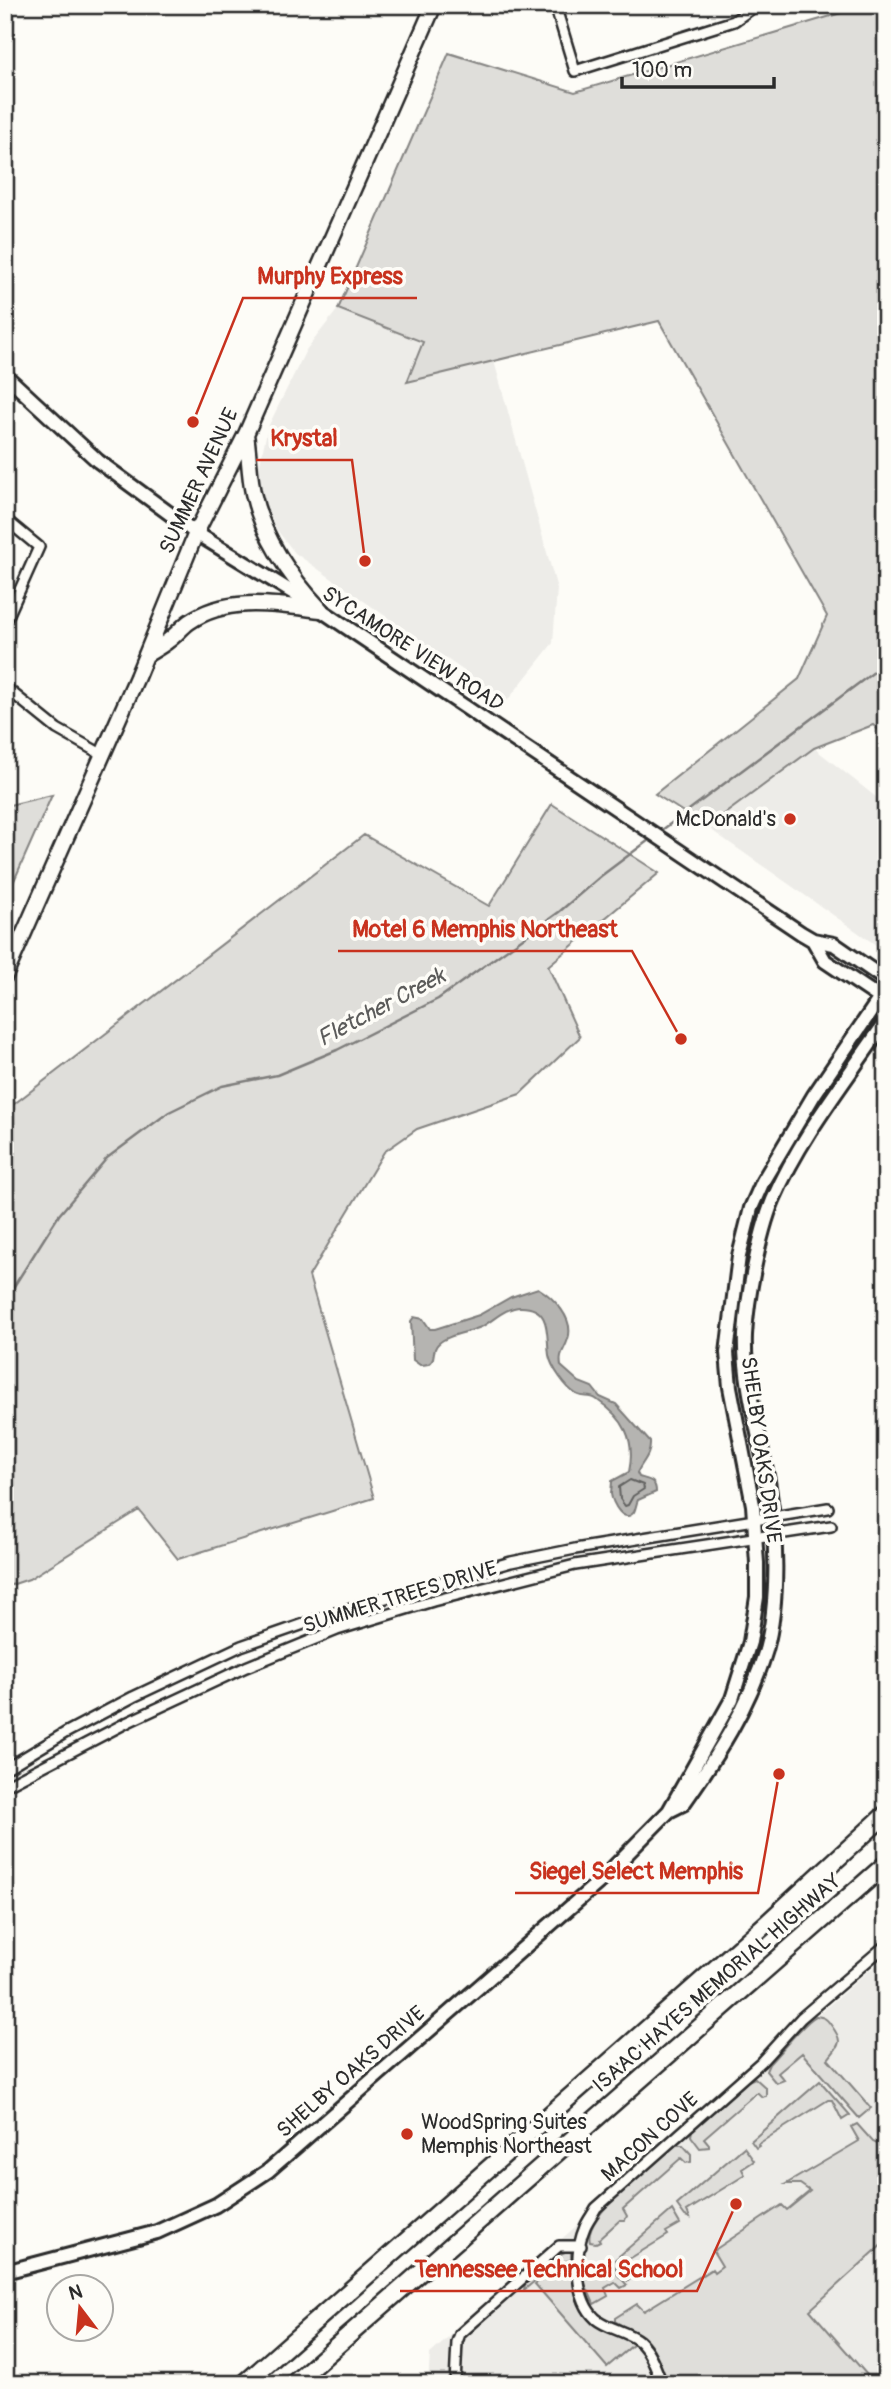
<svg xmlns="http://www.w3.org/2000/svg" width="891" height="2389" font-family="Pangolin,sans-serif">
	<rect width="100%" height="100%" fill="#fdfcf7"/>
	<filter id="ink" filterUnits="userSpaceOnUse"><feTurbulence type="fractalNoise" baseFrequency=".0143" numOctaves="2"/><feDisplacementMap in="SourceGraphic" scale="14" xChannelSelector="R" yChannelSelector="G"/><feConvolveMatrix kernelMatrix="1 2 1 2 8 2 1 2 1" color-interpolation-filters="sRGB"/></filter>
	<g filter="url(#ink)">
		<path fill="#edece8" d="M338 309 423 342 408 382 494 361 557 589 553 643 507 701 295 553 276 529 262 497 259 467 268 427 306 350Z
			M814 748 886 805V952L707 827Z
			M886 1959V2384H428L430 2354 867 1972Z"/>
		<path fill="#dfdeda" stroke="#858482" stroke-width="2" d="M868 5H886V736L873 725 814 748 707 827 655 794 799 679 827 616 659 321 407 382 423 342 338 309 449 53 575 92Z
			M52 795 5 901V806Z
			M552 804 659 873 548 966 580 1037 520 1094 417 1129 384 1152 309 1276 374 1498 178 1559 139 1510 29 1579 5 1587V1111L364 835 489 906Z
			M816 2016C824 2017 826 2018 831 2025 843 2041 841 2043 828 2059L871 2108 859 2118 802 2053 778 2073 784 2080 776 2083 766 2071 769 2064C779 2054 806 2020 816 2016Z
			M755 2078 766 2088V2096L762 2097 757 2092 704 2138 709 2144V2147L700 2148 691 2136 692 2130 748 2081Z
			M820 2081 850 2115 842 2120 832 2100H828L758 2144 759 2146 756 2148 751 2141Z
			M857 2124 873 2142 886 2148V2241L810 2310 875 2384H669C660 2368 657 2345 640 2334 632 2329 622 2327 615 2321V2318L637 2304 644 2311 712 2269 714 2272 722 2266 713 2251 782 2205 787 2210 810 2191 800 2184H786L859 2141 851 2127Z
			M676 2145H683L691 2154V2162L686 2163 681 2158 623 2209 627 2216 625 2220H620L599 2239 600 2241 596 2243 590 2242C582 2217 656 2160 676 2145Z
			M744 2147 754 2161 742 2169 745 2175 687 2211 690 2218 685 2216 677 2205Z
			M672 2210 680 2224 666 2232 668 2235 621 2264 630 2279 628 2281 611 2263Z
			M567 2251 571 2252V2260L555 2264 524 2290 525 2284 554 2257Z
			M571 2263C572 2286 577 2315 598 2327 610 2334 623 2337 634 2344L607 2367 535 2284 556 2266Z
			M584 2264H608L627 2285 621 2288 615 2282 605 2288 608 2296 594 2304 583 2279 582 2266Z"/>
		<path fill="#b5b4b1" stroke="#7e7d7b" stroke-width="2" d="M538 1288C553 1297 575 1319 568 1339 564 1352 559 1352 561 1366L579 1382 592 1387 600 1397 616 1404 650 1442C651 1455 642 1462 637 1473L639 1477C649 1480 656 1480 656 1492L638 1500C636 1504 636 1508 634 1512 624 1525 612 1503 611 1494 611 1493 612 1483 612 1481L629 1472C636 1439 624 1418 596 1399 591 1395 582 1398 576 1394 566 1388 551 1367 549 1355 546 1335 552 1307 521 1307 506 1307 495 1319 483 1326 470 1333 448 1334 438 1344 429 1353 440 1365 420 1365L413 1360 411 1321 414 1317 423 1319 430 1329H435L479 1315 511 1297Z"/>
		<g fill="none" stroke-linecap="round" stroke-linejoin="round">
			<path stroke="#626261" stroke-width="2" d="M630 1480 643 1485 644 1489 633 1496 628 1505 625 1506 620 1499 619 1487Z"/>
			<path stroke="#7e7d7b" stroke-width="2.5" d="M658 833 886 663
				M5 1295 11 1291 59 1215 107 1158 169 1112 222 1086 277 1075 337 1050 438 999 559 912 601 876 653 837"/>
			<defs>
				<path id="street" d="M555 5 575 71 734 21 751 9V5
					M5 519 39 547 5 623
					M5 687 57 729 103 755
					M5 1769 65 1733 133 1697 241 1646 341 1611 511 1562 575 1549 828 1508
					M5 1786 128 1722 246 1667 337 1630 433 1601 575 1565 831 1526
					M455 2384 457 2342 460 2334 559 2246H581
					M662 2384C656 2369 651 2352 639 2341 627 2331 608 2329 596 2319 574 2299 574 2252 585 2227 588 2220 593 2214 596 2208L761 2062 801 2018 886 1945"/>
				<path id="secondary" d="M5 375 98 461 196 533 321 610 801 933 813 940 834 944 886 980
					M813 940 825 961 886 1002
					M669 1811 683 1804C717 1756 749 1707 766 1650 779 1602 777 1536 769 1487 761 1439 743 1382 745 1335 747 1298 759 1234 773 1200 801 1135 847 1079 886 1021
					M5 2272 157 2232 216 2205 268 2171 599 1882 669 1811 732 1699 750 1642 757 1597V1563L753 1505 730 1387 727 1353 739 1256 751 1208 763 1181 814 1095 886 989"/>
				<path id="primary" d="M246 434C249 453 249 474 253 493 263 539 290 577 321 610
					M146 655C154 650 162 646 169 640 176 635 182 627 189 622 227 595 279 605 321 610
					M5 976 137 677 196 533 246 434 434 5"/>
				<path id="highway" d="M244 2384 766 1924 886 1814
					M293 2384 886 1864"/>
			</defs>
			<use href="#street" stroke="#2b2b2b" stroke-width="14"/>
			<use href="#secondary" stroke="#2b2b2b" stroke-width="18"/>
			<use href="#primary" stroke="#2b2b2b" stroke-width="19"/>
			<use href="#highway" stroke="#2b2b2b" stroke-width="21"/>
			<use href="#street" stroke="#fdfcf7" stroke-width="9"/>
			<use href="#secondary" stroke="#fdfcf7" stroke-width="12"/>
			<use href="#primary" stroke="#fdfcf7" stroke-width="14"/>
			<use href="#highway" stroke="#fdfcf7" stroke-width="16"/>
		</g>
	</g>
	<g fill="#c8321e" stroke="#fdfcf7" stroke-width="2.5">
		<circle cx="790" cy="819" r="7"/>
		<circle cx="407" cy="2134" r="7"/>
	</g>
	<g text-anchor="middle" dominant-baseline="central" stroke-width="7" stroke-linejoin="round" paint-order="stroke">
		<g font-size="21" fill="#2b2b2b" stroke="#fdfcf7">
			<text transform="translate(199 481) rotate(-65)">SUMMER AVENUE</text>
			<text transform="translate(413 649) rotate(33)">SYCAMORE VIEW ROAD</text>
			<text transform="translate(761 1450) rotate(82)">SHELBY OAKS DRIVE</text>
			<text transform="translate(400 1597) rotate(-17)">SUMMER TREES DRIVE</text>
			<text transform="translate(717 1983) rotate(-41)">ISAAC HAYES MEMORIAL HIGHWAY</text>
			<text transform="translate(351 2072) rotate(-41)">SHELBY OAKS DRIVE</text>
			<text transform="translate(650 2137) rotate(-42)">MACON COVE</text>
		</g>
		<g font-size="21" fill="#2b2b2b" stroke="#fdfcf7" text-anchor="end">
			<text x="776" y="819">McDonald's</text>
			<text x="421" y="2122" text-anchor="start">WoodSpring Suites<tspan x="421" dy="24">Memphis Northeast</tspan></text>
		</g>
		<g font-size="23" font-style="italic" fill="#5b5b5a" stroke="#fdfcf7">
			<text transform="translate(381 1007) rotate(-28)">Fletcher Creek</text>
		</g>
	</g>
	<path fill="none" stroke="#c8321e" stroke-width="2.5" d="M193 422L243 298H417M365 561L352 460H256M681 1039L632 951H338M779 1774L758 1893H515M736 2204L697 2291H400"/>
	<g fill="#c8321e" stroke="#fdfcf7" stroke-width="2.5">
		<circle cx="193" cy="422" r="7"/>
		<circle cx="365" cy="561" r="7"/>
		<circle cx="681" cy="1039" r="7"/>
		<circle cx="779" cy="1774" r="7"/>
		<circle cx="736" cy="2204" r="7"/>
	</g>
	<g font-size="23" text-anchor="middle" font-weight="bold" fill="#c8321e" stroke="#fdfcf7" stroke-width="7" stroke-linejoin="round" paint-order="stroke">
		<text x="330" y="284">Murphy Express</text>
		<text x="304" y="446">Krystal</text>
		<text x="485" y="937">Motel 6 Memphis Northeast</text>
		<text x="636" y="1879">Siegel Select Memphis</text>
		<text x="549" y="2277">Tennessee Technical School</text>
	</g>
	<rect width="891" height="2389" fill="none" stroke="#fdfcf7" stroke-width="28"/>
	<rect x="14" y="14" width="863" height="2361" fill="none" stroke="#2b2b2b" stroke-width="2.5" filter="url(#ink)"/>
	<g transform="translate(80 2308) rotate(344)"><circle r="33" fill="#fdfcf7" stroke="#a9a8a5" stroke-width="2"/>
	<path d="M0-5L12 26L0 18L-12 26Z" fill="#c8321e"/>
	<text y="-10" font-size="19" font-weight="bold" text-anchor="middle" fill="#2b2b2b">N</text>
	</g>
	<path d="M622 77v10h152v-10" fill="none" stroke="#2b2b2b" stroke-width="3.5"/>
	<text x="632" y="77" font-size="21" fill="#2b2b2b" stroke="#fdfcf7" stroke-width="5" paint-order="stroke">100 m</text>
</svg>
